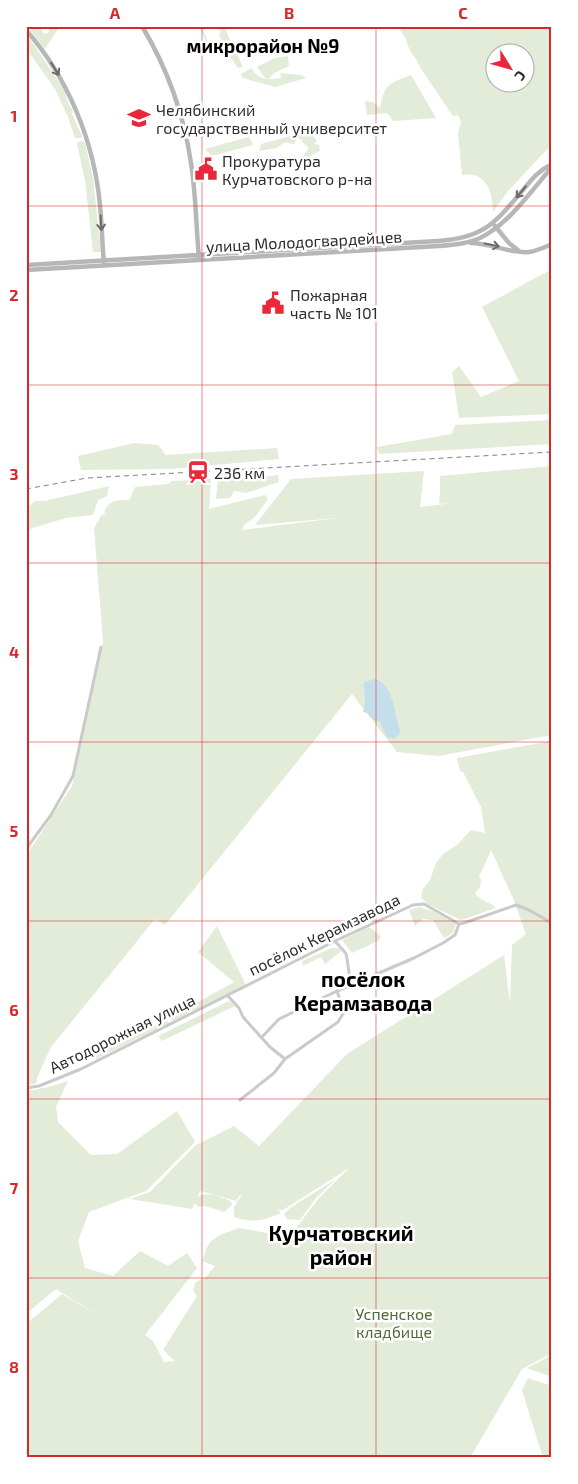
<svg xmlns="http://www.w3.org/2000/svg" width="578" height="1484" font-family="'Exo 2',sans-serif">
	<rect width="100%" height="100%" fill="#fff"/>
	<path fill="#e3ebd9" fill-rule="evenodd" d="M27 26H39L44 34 48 33 50 26 58 29 45 49Z
		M204 26H228L226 31 243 67 238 68 231 58 219 35 221 30 210 27 203 30 214 55H212L200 28Z
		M397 26H552V144L508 191 493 212C493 198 489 179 474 175 471 174 466 175 462 175L458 133 461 122 458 115 453 116 421 69 416 59 410 51 405 37ZM526 52V82H496V52Z
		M26 34C39 51 49 68 61 85 67 93 66 103 73 110L72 114 82 136 81 138H75L68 117 55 89 26 48Z
		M288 56 289 66 274 73 269 79 265 78 257 67 275 58Z
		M251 68C260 80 266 80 281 78L280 73 302 75 306 78 275 87 243 78 241 74Z
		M411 75 436 118 393 121 387 113 367 115 365 101 373 102 380 108C384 84 390 83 411 75Z
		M309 131 317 141 314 144 319 145 320 151 310 156 309 160 312 166H306V160L303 156 309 148 304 144 301 139 297 138 294 144 285 142 277 148 259 151 261 144Z
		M249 137 253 145 212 156 205 149Z
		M82 141 85 143 93 178 101 252H93L85 180 77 144 78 142Z
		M552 269V414L459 418 452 372 459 366 481 397 519 381 482 307Z
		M552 420V444L379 454 377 447 452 434 455 425Z
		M134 443 158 445 166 455 277 448 279 459 171 469 81 470 78 456Z
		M552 466V735L438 756 397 752 352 694 165 925 155 919 51 1047 37 1078V1083L26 1086V856L72 786 103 642 94 528 101 516 107 513H104C107 500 118 500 129 500L135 487 168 484 172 481 211 479 209 509 265 495 268 499 255 517 244 525 242 530 337 518 255 525 291 479 424 471 420 507 454 503 439 504 440 491V476Z
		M278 475 279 482 246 493 234 491 230 498 216 499 218 480 249 479Z
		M109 486 107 496 98 500 93 515 66 518 26 530V509L35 501H45Z
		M552 741V1353L522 1369 470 1458H26V1324L62 1294 102 1318 56 1289 26 1314V1091L49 1087 68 1081 56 1107 58 1122 91 1155 117 1154 177 1111 195 1142 146 1191 89 1212 78 1241 85 1268 113 1276 140 1251 168 1266 187 1253 197 1268 145 1335 153 1341 164 1362 175 1361 163 1350 197 1296 193 1290 196 1282 206 1277 215 1266 202 1261 206 1249 211 1241 220 1235 239 1228 267 1233 275 1227 289 1229 287 1240 319 1198 349 1168 283 1210 277 1209 281 1213C264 1221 251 1223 234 1217V1207L241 1196 245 1197 240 1195 236 1201 200 1191 198 1197C206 1190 222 1198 231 1201L232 1205 224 1212 205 1206 198 1207 195 1203 192 1209 130 1199 150 1192 196 1145 234 1126 259 1146 347 1054 504 955 510 1004 512 945 526 934 513 898 491 850 479 877 481 880 480 887 475 893C478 900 490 902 496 908L461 920 427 904 421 897 423 889 430 880 436 863 443 854 457 845 471 830 485 833 481 807 463 772 460 771 457 758Z
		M419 907 432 911 456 924 453 933 444 938 433 920 423 919 415 926 409 910Z
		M217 926 246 985 172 1021 171 1017 234 982 198 952Z
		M369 927 381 936 378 941 352 953 342 940Z
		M332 948H339L341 951 325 964 321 957 303 966 302 961Z
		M229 1001 235 1006 162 1041 158 1036Z
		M166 1020 169 1023 96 1059 94 1056Z
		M336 1179 316 1198 300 1220 287 1219 284 1214 290 1208Z
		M552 1355V1377L527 1368Z
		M528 1378 552 1386V1458H543L522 1390Z"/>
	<path fill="#c4deec" d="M374 679C394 682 394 715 400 730L399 735 394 739 387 737 379 721H375L367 713 363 712C366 702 365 693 363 683Z"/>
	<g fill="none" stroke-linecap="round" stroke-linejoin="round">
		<path stroke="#cacaca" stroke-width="3" d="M26 849 51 815 73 776 101 647
			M335 941C338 945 343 949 346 954 347 956 350 981 351 986
			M227 995 239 1008 243 1017 251 1026 270 1047 285 1059
			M262 1037 279 1019 337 991 414 958 443 943 455 935 459 924
			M26 1088 39 1086 81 1069 335 941 413 905 424 904 459 924 464 923 516 905 529 910 552 923
			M240 1100 274 1073 285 1059 338 1022 344 1012 337 991"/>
		<path stroke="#b7b7b7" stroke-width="4.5" d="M142 26C167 68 184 115 191 163 196 194 196 226 199 258
			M26 30C68 78 94 141 100 205 102 224 102 243 104 263
			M495 226 509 243 519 251
			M471 243C490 243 511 254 529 252 537 251 545 247 552 244
			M26 265 438 241C484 238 495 223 523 190 532 179 539 170 552 164
			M26 270 439 246C452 245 467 244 480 238 508 225 532 190 552 167"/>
		<path stroke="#828282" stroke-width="1" stroke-dasharray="5 4" stroke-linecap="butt" d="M26 489 87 478 552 452"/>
	</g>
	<defs><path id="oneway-shaft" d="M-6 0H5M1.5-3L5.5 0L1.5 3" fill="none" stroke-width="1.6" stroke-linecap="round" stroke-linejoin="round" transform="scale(1.25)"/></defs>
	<g stroke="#6b6b6b">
		<use href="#oneway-shaft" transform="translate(55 69) rotate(58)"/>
		<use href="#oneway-shaft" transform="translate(521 192) rotate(130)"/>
		<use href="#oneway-shaft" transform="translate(101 223) rotate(87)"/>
		<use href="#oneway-shaft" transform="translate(492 245) rotate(12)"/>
	</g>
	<path fill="none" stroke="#d62828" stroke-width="1" stroke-opacity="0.55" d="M202 26V1458M376 26V1458M26 206H552M26 385H552M26 563H552M26 742H552M26 921H552M26 1099H552M26 1278H552"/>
	<defs>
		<symbol id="university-bare" viewBox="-9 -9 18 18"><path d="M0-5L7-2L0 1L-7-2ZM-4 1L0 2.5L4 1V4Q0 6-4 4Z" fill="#eb273a" stroke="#fff" stroke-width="2.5" paint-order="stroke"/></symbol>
		<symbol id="civic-bare" viewBox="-9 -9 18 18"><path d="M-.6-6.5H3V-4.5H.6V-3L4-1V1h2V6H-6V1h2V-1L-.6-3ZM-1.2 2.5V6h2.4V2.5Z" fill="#eb273a" stroke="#fff" stroke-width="2.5" paint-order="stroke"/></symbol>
		<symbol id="station-bare" viewBox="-9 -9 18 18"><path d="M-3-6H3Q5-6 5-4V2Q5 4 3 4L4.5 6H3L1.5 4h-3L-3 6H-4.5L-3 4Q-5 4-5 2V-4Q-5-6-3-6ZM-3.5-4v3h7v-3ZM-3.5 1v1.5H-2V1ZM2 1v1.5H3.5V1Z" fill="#eb273a" stroke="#fff" stroke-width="2.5" paint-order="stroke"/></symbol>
	</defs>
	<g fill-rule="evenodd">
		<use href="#university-bare" x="123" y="102" width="32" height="32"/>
		<use href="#civic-bare" x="190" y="153" width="32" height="32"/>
		<use href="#civic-bare" x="257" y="287" width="32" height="32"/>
		<use href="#station-bare" x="182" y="456" width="32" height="32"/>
	</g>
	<g text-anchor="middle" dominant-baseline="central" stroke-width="5" stroke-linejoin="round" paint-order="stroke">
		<g font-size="16" fill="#2d2d2d" stroke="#fff" text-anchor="start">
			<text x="156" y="109">Челябинский<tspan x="156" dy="18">государственный университет</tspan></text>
			<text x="222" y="160">Прокуратура<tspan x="222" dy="18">Курчатовского р-на</tspan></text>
			<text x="290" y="294">Пожарная<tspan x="290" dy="18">часть № 101</tspan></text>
			<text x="214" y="472">236 км</text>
		</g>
		<g font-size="16" fill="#2d2d2d" stroke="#fff">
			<text transform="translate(304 241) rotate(-3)">улица Молодогвардейцев</text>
			<text transform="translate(324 934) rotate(-26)">посёлок Керамзавода</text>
			<text transform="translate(122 1033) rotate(-26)">Автодорожная улица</text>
		</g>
		<g font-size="16" fill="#516a39" stroke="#fff">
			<text x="394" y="1313">Успенское<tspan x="394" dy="18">кладбище</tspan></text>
		</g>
		<g font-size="19" font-weight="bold" fill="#000" stroke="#fff">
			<text x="263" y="45">микрорайон №9</text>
		</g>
		<g font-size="21" font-weight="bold" fill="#000" stroke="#fff">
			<text x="363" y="978">посёлок<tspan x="363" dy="24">Керамзавода</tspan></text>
			<text x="341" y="1232">Курчатовский<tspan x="341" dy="24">район</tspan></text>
		</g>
	</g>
	<rect width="578" height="1484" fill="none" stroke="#ffffff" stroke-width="55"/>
	<g transform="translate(510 68) rotate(127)"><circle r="24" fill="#ffffff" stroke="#ababab"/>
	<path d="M0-4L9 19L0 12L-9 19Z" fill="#eb273a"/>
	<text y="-8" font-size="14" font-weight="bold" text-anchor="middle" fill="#2d2d2d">С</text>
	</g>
	<rect x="28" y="28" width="522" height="1428" fill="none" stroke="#d62828" stroke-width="2"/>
	<g font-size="16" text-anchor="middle" font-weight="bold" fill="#d62828">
		<text x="115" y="19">A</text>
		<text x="289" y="19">B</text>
		<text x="463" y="19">C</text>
		<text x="14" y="122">1</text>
		<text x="14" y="301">2</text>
		<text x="14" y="480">3</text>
		<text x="14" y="658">4</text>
		<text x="14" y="837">5</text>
		<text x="14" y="1016">6</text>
		<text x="14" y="1194">7</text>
		<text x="14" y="1373">8</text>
	</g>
</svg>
